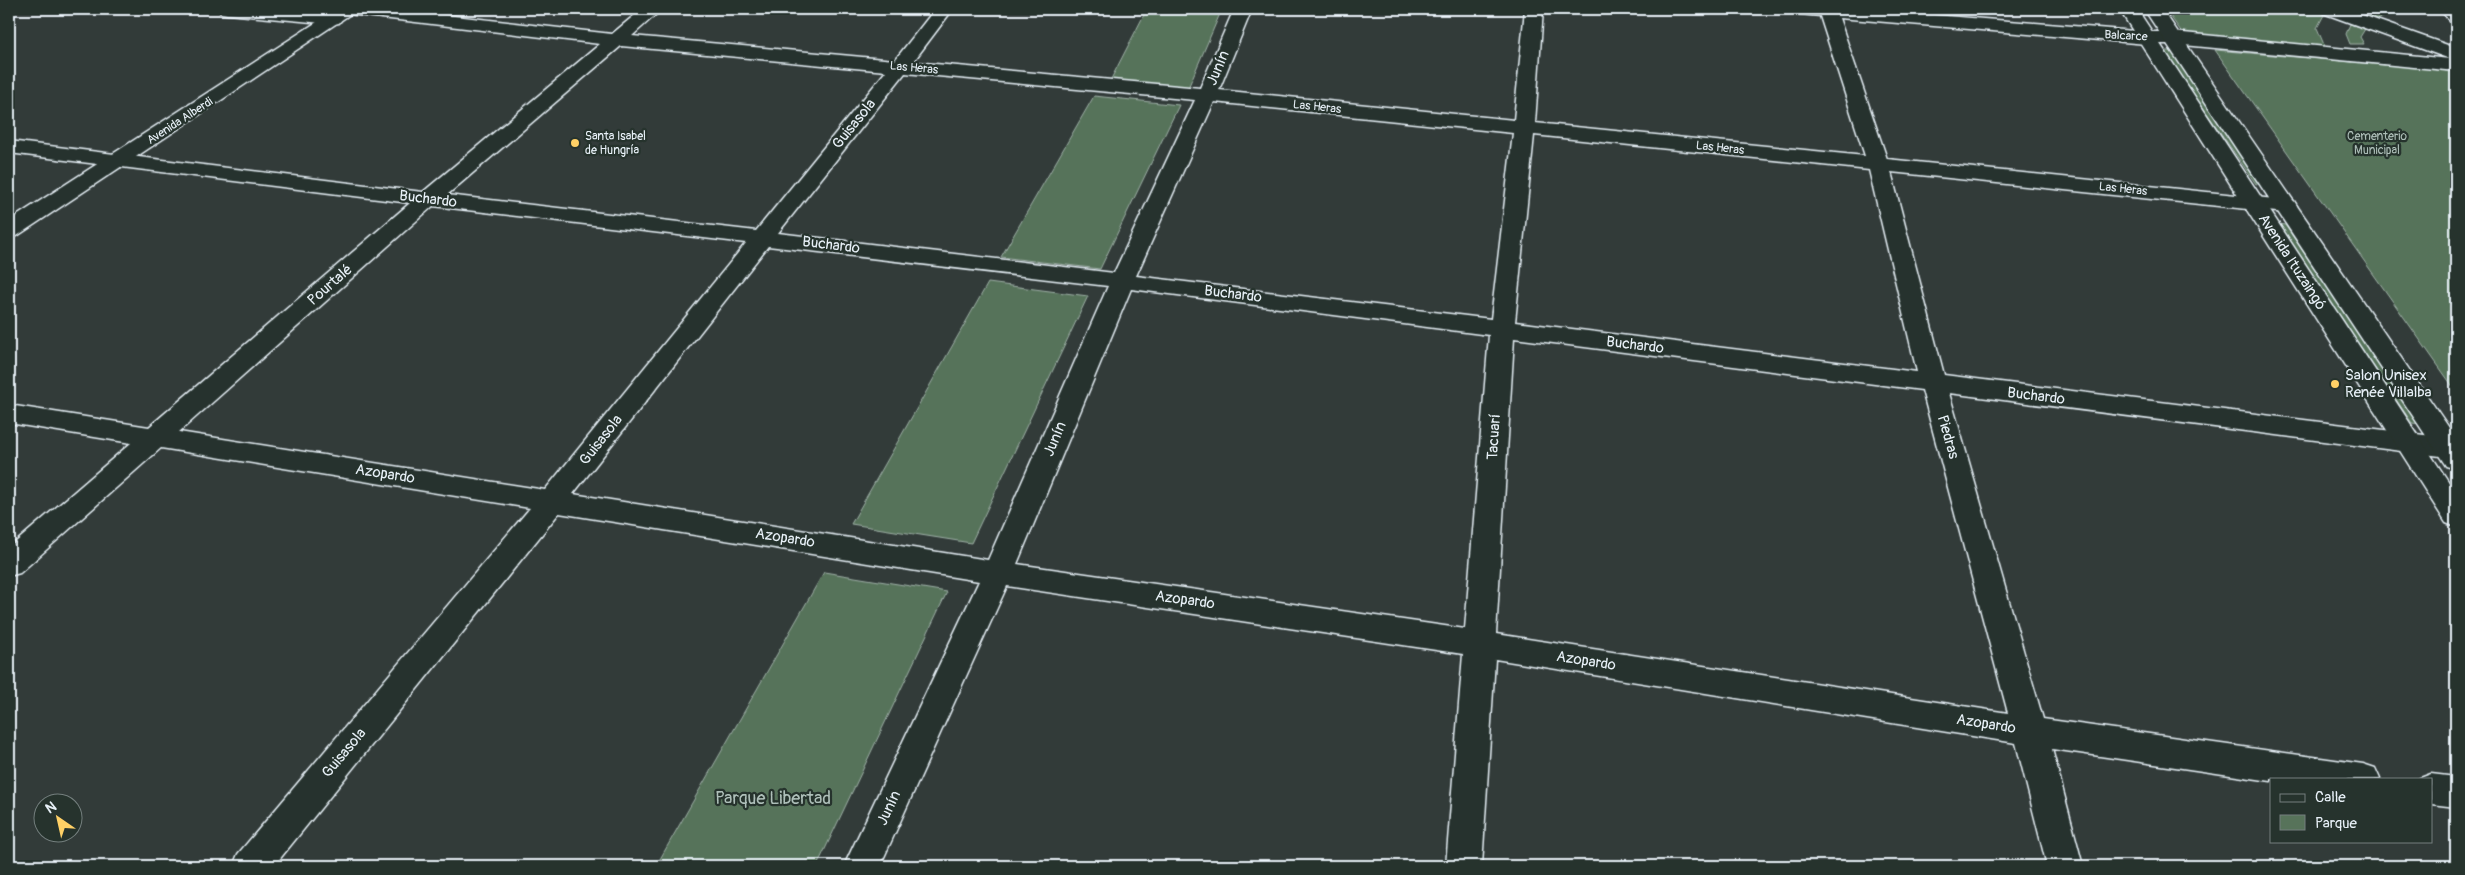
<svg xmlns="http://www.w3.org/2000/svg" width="2465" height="875" font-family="Pangolin,sans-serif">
	<rect width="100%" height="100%" fill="#323b39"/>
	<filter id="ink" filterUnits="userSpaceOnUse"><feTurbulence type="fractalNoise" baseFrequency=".02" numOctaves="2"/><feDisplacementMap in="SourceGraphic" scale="10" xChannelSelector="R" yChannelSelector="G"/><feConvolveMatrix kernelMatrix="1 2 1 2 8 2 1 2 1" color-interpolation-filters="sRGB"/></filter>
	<g filter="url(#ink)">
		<path fill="#57735a" stroke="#a0b2a9" d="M1147 9H1222L1188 88 1110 81Z
			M2165 9H2313L2325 13 2317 28 2325 47 2183 34Z
			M2376 9H2434L2437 11C2416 10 2396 9 2377 20L2364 15Z
			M2350 24 2365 29 2360 37 2364 44H2350L2346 34Z
			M2215 50 2456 71V391Z
			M2164 51H2171L2263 184H2256Z
			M1094 96 1179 105 1100 269 1001 257Z
			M2277 224 2285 225 2421 424 2412 423Z
			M988 283 1088 296 971 543 851 524Z
			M824 572 947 592 817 866H656Z"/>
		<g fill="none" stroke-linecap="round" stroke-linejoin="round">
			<defs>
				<path id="minor" d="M218 9H282L333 14 339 15 342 19 339 23 333 24 227 14 221 13Z
					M339 9H393L612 34 642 9H662L632 36 895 60 935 9H953L913 62 1200 88 1234 9H1252L1219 90 1514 120 1525 9H1543L1535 123 1865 156 1820 16 1790 13 1787 9H1859L2147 32H2173L2450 59 2323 13 2320 9H2345L2456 48V71L2173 44H2147L1839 18 1887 159 2294 201 2297 206 2294 211 2286 213 1891 172 1944 375 2456 439V458L1949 393 2043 719 2363 764 2375 768 2380 779H2271V781L2052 749 2083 866H2047L2016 743 1495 659 1482 866H1446L1463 654 1007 586 880 866H844L979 581 559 513 274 866H233L238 854 530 508 161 448 20 573 9 576V548L131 443 9 423V405L149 427 410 203 9 153V141L423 192 600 44 348 14 342 13ZM621 46 886 71 756 231 447 195ZM905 73 1195 100 1114 273 778 233ZM1214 102 1513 133 1491 319 1136 276ZM1534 135 1869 170 1917 372 1515 322ZM433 206 746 243 545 490 179 432ZM768 246 1108 286 988 560 573 494ZM1131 289 1489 335 1465 629 1017 564ZM1514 338 1922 390 2008 713 1496 634Z
					M2439 9H2456V22L2450 21Z
					M2431 774 2456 777V807L2431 804V779H2418Z"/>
				<path id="major" d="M337 9H358L17 236 9 238V221Z
					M2119 9H2137L2456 493V527L2446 523Z
					M2144 9H2162L2456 438V469L2446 466Z"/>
			</defs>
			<use href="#minor" stroke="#e8f1f8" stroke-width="3"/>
			<use href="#major" stroke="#e8f1f8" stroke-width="3"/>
			<use href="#minor" fill="#26332d" fill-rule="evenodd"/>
			<use href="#major" fill="#26332d" fill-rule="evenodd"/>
		</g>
	</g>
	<g fill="#ffd166" stroke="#26332d" stroke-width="2">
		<circle cx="575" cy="143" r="5"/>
		<circle cx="2335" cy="384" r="5"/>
	</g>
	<g text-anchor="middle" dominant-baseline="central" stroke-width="4.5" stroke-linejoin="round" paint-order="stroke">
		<g font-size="12" fill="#e8f1f8" stroke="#26332d">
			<text transform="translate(2126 36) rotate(3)">Balcarce</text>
			<text transform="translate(914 68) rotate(5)">Las Heras</text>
			<text transform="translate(1317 107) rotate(6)">Las Heras</text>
			<text transform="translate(180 121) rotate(-33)">Avenida Alberdi</text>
			<text transform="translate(1720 148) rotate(6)">Las Heras</text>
			<text transform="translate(2123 189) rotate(6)">Las Heras</text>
		</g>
		<g font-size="12" fill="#e8f1f8" stroke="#26332d" text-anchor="start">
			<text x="585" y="136">Santa Isabel<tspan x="585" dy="14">de Hungría</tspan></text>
		</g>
		<g font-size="12" fill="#aebfb9" stroke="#26332d">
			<text x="2377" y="136">Cementerio<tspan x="2377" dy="14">Municipal</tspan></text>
		</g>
		<g font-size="15" fill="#e8f1f8" stroke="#26332d">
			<text transform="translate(1218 68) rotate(-67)">Junín</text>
			<text transform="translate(854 124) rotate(-51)">Guisasola</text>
			<text transform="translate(428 199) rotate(7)">Buchardo</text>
			<text transform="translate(831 245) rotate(7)">Buchardo</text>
			<text transform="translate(2292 262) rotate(57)">Avenida Ituzaingó</text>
			<text transform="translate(330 285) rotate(-41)">Pourtalé</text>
			<text transform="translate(1233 294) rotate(7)">Buchardo</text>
			<text transform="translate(1635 345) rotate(7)">Buchardo</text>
			<text transform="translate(2036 396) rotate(7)">Buchardo</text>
			<text transform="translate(1494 437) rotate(-86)">Tacuarí</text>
			<text transform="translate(1948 437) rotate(74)">Piedras</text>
			<text transform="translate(1055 439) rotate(-67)">Junín</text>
			<text transform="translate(601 440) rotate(-52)">Guisasola</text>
			<text transform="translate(385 474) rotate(9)">Azopardo</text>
			<text transform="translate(785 538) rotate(9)">Azopardo</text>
			<text transform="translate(1185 600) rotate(8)">Azopardo</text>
			<text transform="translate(1586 661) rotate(9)">Azopardo</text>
			<text transform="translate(1986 724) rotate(9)">Azopardo</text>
			<text transform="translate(344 753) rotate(-50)">Guisasola</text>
			<text transform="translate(889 808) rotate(-65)">Junín</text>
		</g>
		<g font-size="15" fill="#e8f1f8" stroke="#26332d" text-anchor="start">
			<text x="2345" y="375">Salon Unisex<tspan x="2345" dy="17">Renée Villalba</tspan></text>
		</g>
		<g font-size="18" fill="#aebfb9" stroke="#26332d">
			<text x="773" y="798">Parque Libertad</text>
		</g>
	</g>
	<rect width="2465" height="875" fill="none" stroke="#26332d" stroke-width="30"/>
	<rect x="15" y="15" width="2435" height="845" fill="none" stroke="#e8f1f8" stroke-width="2" filter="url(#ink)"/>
	<rect x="2270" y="778" width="162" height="65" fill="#26332d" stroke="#747f7e"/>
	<rect x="2280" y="794" width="25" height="8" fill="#26332d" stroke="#747f7e"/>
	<text x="2315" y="802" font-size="15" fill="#e8f1f8">Calle</text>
	<rect x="2280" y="815" width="25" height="15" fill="#57735a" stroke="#747f7e"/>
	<text x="2315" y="828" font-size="15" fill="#e8f1f8">Parque</text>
	<g transform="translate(58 818) rotate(326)"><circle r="24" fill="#26332d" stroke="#747f7e"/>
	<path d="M0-4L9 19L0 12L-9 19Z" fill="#ffd166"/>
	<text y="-8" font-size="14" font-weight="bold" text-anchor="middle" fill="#e8f1f8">N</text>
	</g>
</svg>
